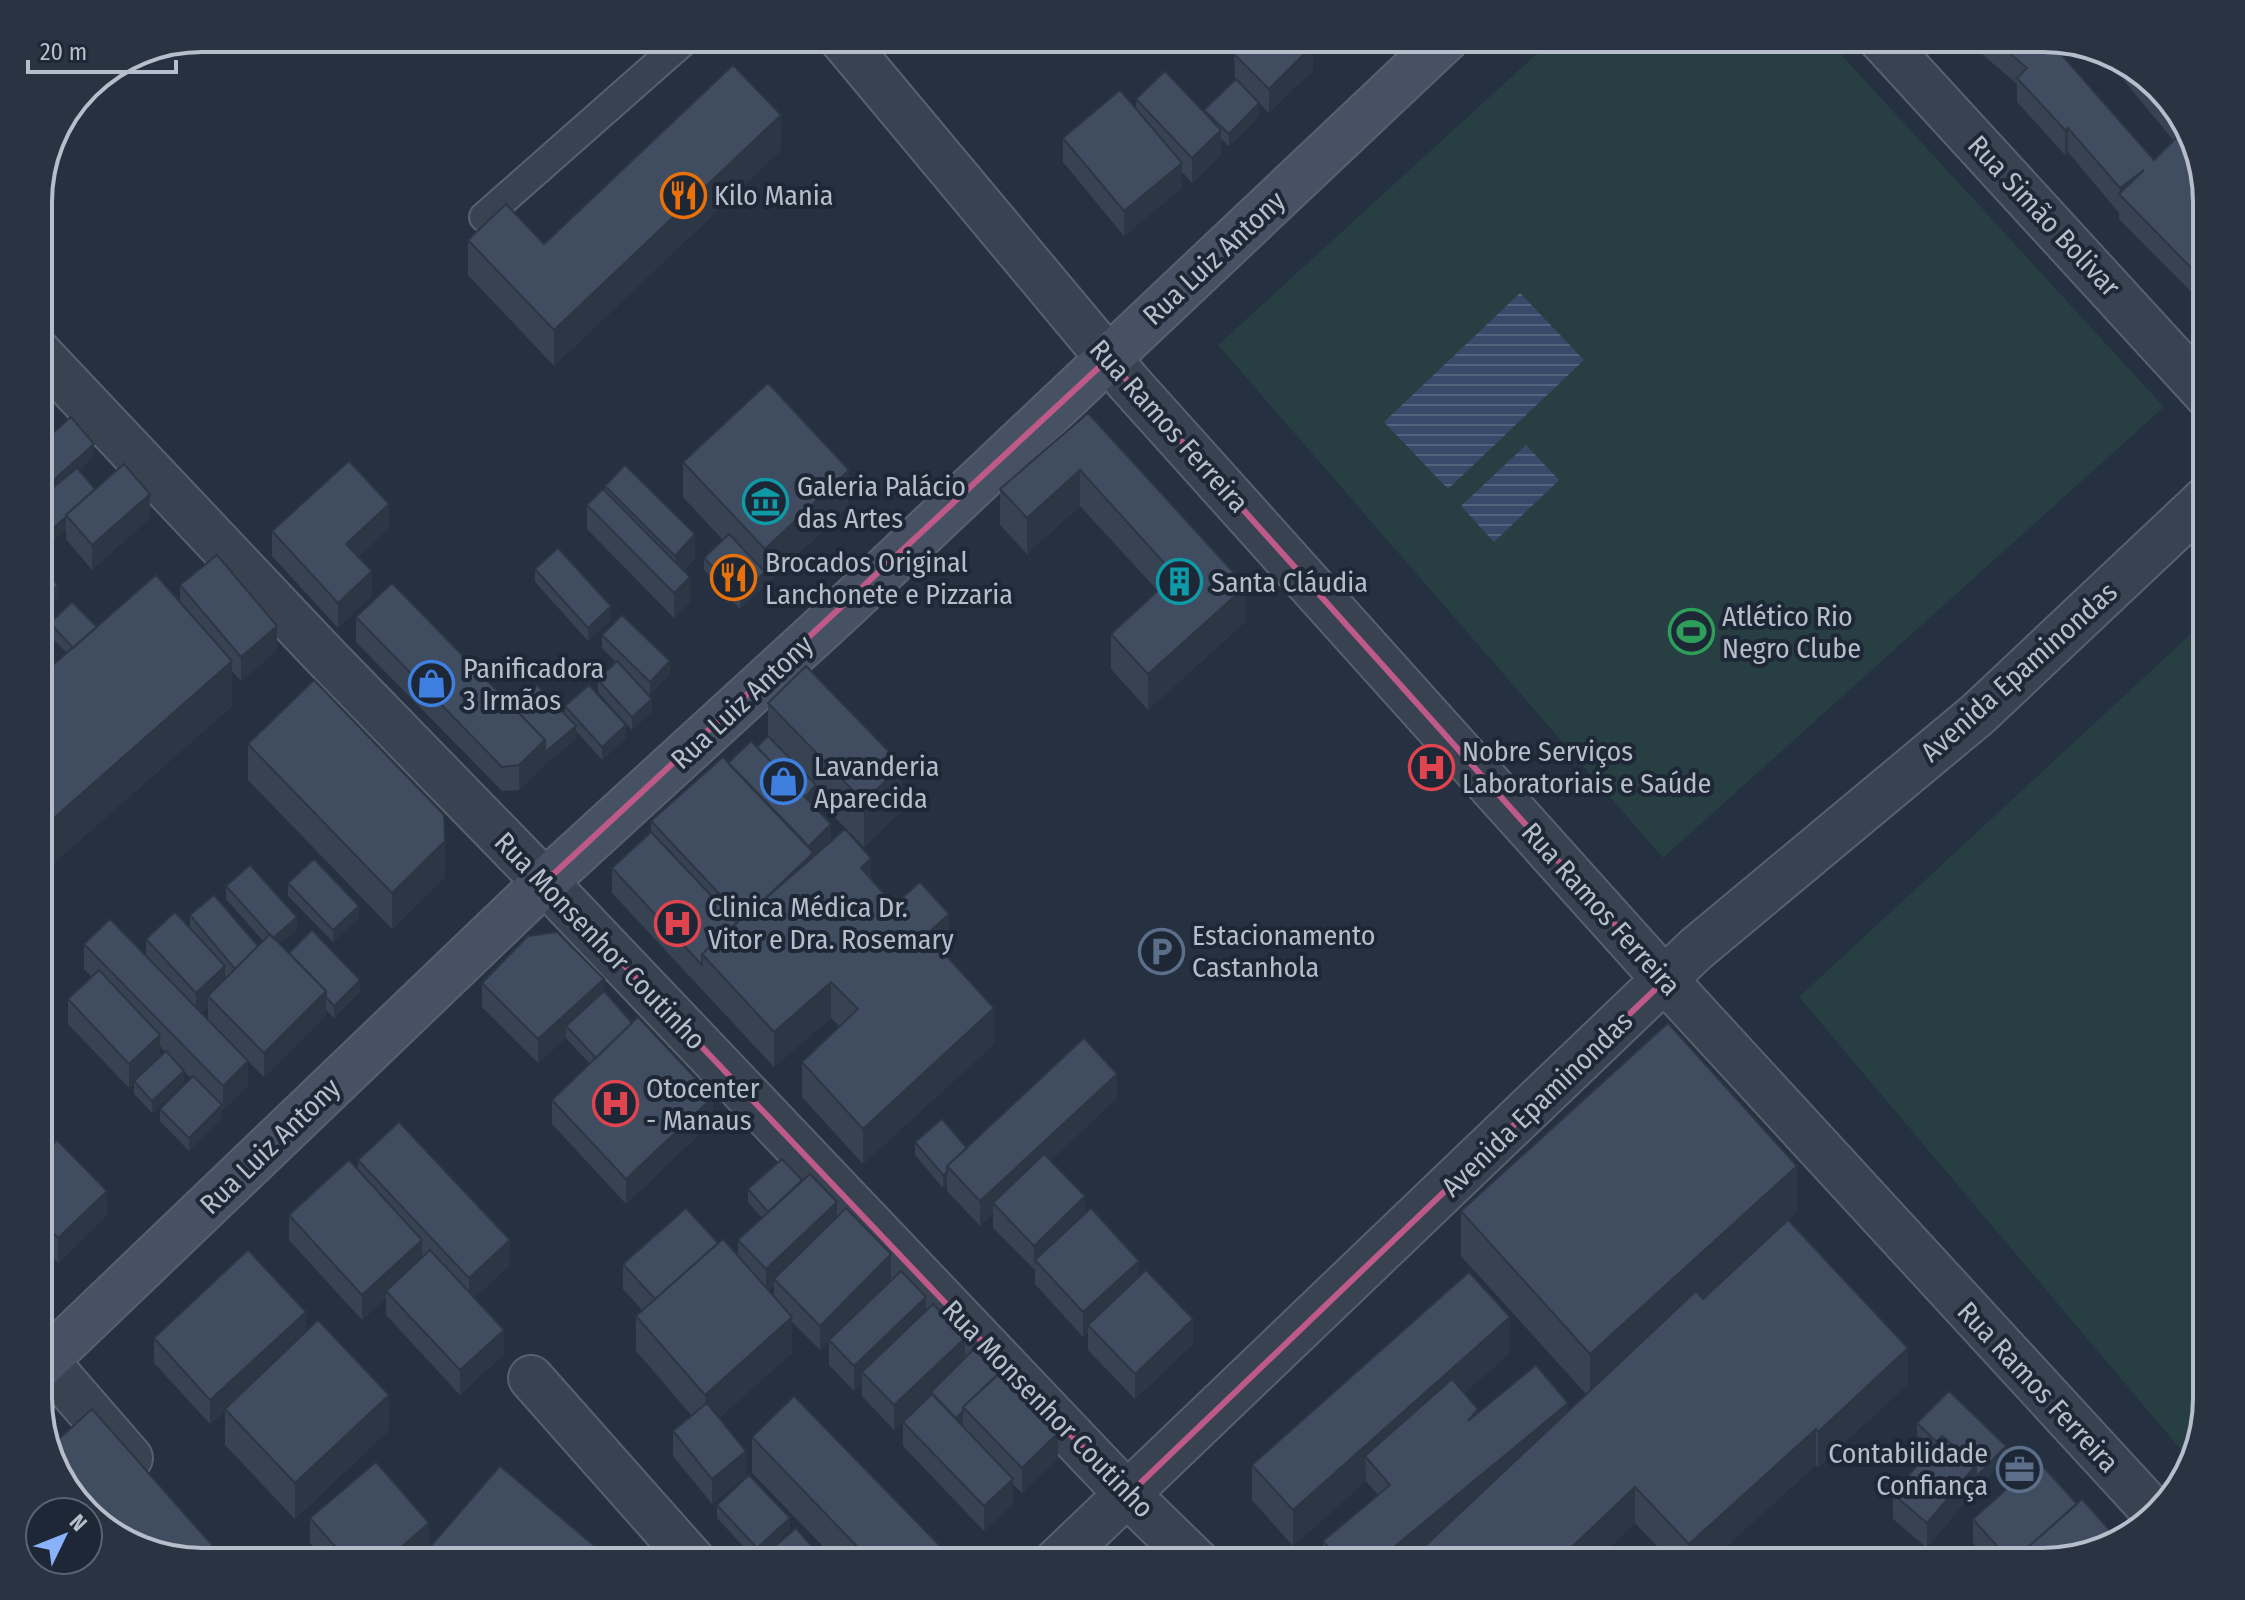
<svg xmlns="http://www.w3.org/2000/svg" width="2245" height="1600" font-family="'Fira Sans Condensed',sans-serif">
	<defs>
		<pattern id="water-rules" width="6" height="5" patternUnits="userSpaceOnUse" patternTransform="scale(2)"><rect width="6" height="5" fill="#384a69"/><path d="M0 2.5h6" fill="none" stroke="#53627d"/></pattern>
	</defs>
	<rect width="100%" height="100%" fill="#253041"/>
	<path fill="#273e42" d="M1554 38H1826L2164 407 1663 858 1218 345Z
		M2207 619V1399L2187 1457 1799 997Z"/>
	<path fill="url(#water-rules)" d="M1520 293 1584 360 1448 489 1384 422Z
		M1526 445 1559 480 1494 542 1461 506Z"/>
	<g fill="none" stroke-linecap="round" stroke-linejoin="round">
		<defs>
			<path id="service" d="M484 217 687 38"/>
			<path id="minor" d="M1880 38 2207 395
				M38 352 326 657 545 882 1128 1495 1197 1562
				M531 1378 694 1562"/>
			<path id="tertiary" d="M841 38 1129 383 1665 980 2155 1513
				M38 1352 130 1458
				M1056 1562 1696 949 1978 714 2207 498"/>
			<path id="secondary" d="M38 1368 545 882 842 610 1447 38"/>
		</defs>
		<use href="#service" stroke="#57606e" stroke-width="32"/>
		<use href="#minor" stroke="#57606e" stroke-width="48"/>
		<use href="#tertiary" stroke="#57606e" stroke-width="48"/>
		<use href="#secondary" stroke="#57606e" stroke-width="48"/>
		<use href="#service" stroke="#394251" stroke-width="28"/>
		<use href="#minor" stroke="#394251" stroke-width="44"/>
		<use href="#tertiary" stroke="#394251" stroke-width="44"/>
		<use href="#secondary" stroke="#475164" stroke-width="44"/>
	</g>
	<path fill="#374253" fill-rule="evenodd" d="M1250 38H1327L1313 50V70L1269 113 1259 103V116L1229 146 1221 139V154L1192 183 1182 172V188L1124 236 1063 162V138L1136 108V99L1204 111 1235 80 1234 54Z
		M1968 38H2044L2072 47 2063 57 2154 160 2173 140 2112 66 2110 68 2096 56 2143 72 2190 129 2207 201V308L2119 219V213L2068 152 2065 155 2017 102V84L1968 42Z
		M781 150 554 366 468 275V240L544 244Z
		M1088 413 1246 621 1148 710 1111 669V634L1158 591 1080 506 1027 554 1000 525V489Z
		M38 446 94 456 79 470 95 489 150 518 92 570 66 539V530L38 553Z
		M683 462 849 506 740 609 704 570V558L723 540 683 497Z
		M605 486 695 559 684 571 690 602 674 618 587 529V505L605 491Z
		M389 528 358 557 372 596 338 628 272 556V531Z
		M535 569 611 619 588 641 535 582Z
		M180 585 277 650 241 681 232 671V706L38 877V678L67 653 50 636V623L97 627 180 603Z
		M356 617 513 707 565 715V706L626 738 602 760 576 731V739L545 764 519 790 502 791 356 642Z
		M602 635 670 674 650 695 632 677 652 711 632 730 598 692V680L616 662 602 648Z
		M768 703 902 811 864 847 816 798 811 803 831 841 871 880 894 905 949 950 944 954 994 1044 863 1164 802 1097V1062L840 1027 831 1018 774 1067 612 893V868L651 832V821L728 763 757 747 768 736Z
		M248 744 445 877 392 929 248 780Z
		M288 883 359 918 333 942 288 896Z
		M226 886 297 929 280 944 289 953 360 992 334 1018 326 1010V1015L264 1077 248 1061V1085L223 1110 222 1109V1118L189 1151 160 1121V1109L191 1078 184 1071V1083L152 1113 134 1094V1084L129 1088 68 1024V999L92 977 84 969V944L146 956V939L190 927V915L258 946 263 941 226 899ZM208 1006V1020L201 1013ZM160 1046 165 1052 160 1057Z
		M482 983 604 991 713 1121 626 1204 552 1124V1100L590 1064 566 1038 538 1063 482 1007Z
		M1117 1098 1051 1160 1085 1213 1139 1276 1193 1344 1135 1399 1088 1350V1332L1083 1337 1035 1284V1270L993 1228V1214L980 1226 947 1191V1184L943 1188 915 1155V1142L967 1148Z
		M38 1124 45 1152 107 1215 58 1263 38 1242Z
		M358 1160 510 1265 474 1298 504 1354 460 1395 386 1315V1298L362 1320 289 1240V1215L358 1170Z
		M748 1189 837 1217 891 1279 843 1327 926 1310 965 1358 1058 1458 1022 1493 1013 1484V1504L984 1531 903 1446V1422L931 1395 894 1430 862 1396V1384L854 1391 829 1365V1341L820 1350 792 1322V1353L719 1418 746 1476 712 1504 673 1456V1431L692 1416 636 1351V1316L642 1310 623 1289V1264L718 1243 738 1255V1240L762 1218 748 1202ZM774 1286V1297L769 1291Z
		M1461 1211 1797 1212 1702 1298 1908 1384 1818 1467 1816 1465 1709 1562H1672L1635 1523 1594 1562H1408L1427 1544 1405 1562H1323V1541L1378 1495 1366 1481 1293 1546 1252 1500V1465L1510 1353 1464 1393 1478 1412 1568 1411 1586 1394 1461 1256Z
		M306 1332 389 1430 295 1519 225 1445V1411L210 1424 154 1363V1338Z
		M1917 1423 2006 1458 1976 1489 1927 1548 1893 1519V1494L1931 1449 1917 1436Z
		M752 1437 942 1562H838L752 1473Z
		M2077 1504 2043 1562H1989L1973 1543V1519Z
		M717 1505 790 1530 757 1561 717 1518Z
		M310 1518 429 1548 412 1562H328L310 1543Z
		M766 1554 825 1562H766Z
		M423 1555 598 1562H423Z"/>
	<path fill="#2d3644" d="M1311 38H1327L1313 50V70L1269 113V89L1311 47Z
		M2055 42 2072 47 2053 69V45Z
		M1259 103V116L1229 146V134Z
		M781 115V150L554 366V330Z
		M2068 128V152L2065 155V130Z
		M1221 130V154L1192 183V158Z
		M1182 163V188L1124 236V211Z
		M2144 170 2120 194V188Z
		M50 388V412L38 423V398Z
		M94 444V456L39 505V493Z
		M849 470V506L740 609V596L765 572V549Z
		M1080 470V506L1027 554V518Z
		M150 494V518L92 570V545Z
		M389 504V528L346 568V544Z
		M66 517V530L38 553V541Z
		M695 534V559L675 580V556Z
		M372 571V596L338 628V603Z
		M690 577V602L674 618V593Z
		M58 585V598L38 615V602Z
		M1246 586V621L1148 710V674Z
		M611 606V619L588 641V628Z
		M277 626V650L241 681V657Z
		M232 661V706L38 877V832Z
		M670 661V674L650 695V682Z
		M652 699V711L632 730V717Z
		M626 725V738L602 760V747Z
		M576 726V739L545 764 519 790V765L545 740Z
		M902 765V811L864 847V802Z
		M816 785V798L799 815V802Z
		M831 824V849L756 907 803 851Z
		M445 841V877L392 929V893Z
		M871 858V894L861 868Z
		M359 906V918L333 942V930Z
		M949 914V950L917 978V943Z
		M297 917V929L272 951V938Z
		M225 966V990L208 996V1006L196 1017V993Z
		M604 979V1004L566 1026V1038L538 1063V1039Z
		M360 980V992L334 1018V1006Z
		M831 982V1018L774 1067V1032Z
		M326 991V1015L264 1077V1053Z
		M994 1008V1044L863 1164V1129Z
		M160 1035V1059L134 1081V1084L129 1088V1064Z
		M248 1061V1085L223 1110V1086Z
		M184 1071V1083L152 1113V1101Z
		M1117 1074V1098L999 1209 993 1203V1214L980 1226V1201Z
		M713 1097V1121L626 1204V1179Z
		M222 1105V1118L189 1151V1138Z
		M45 1132V1156L38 1162V1138Z
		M1797 1166V1212L1590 1399V1354Z
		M947 1172V1184L943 1188V1175Z
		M107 1191V1215L58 1263V1238Z
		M1085 1196V1220L1035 1260 1034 1270V1246Z
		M837 1202V1226L774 1279V1286L766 1294V1269Z
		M422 1240V1265L386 1291V1298L362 1320V1295Z
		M510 1240V1265L469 1303V1278Z
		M891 1254V1279L820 1350V1326Z
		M1139 1261V1285L1088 1325V1332L1083 1337V1312Z
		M926 1297V1321L862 1372V1384L854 1391V1366Z
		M306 1312V1337L210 1424V1400Z
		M792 1317V1353L705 1430V1395Z
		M1510 1317V1353L1378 1470 1365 1456 1366 1481 1293 1546V1510Z
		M1193 1319V1344L1135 1399V1374Z
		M504 1330V1354L460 1395V1370Z
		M965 1338V1362L931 1392V1395L894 1430V1405Z
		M1908 1348V1384L1818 1467V1432Z
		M389 1395V1430L295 1519V1483Z
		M1568 1403V1427L1405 1562H1376Z
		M963 1411V1424L956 1430V1418Z
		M1816 1429V1465L1709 1562H1689V1544Z
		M1058 1433V1458L1022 1493V1468Z
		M2006 1446V1458L1976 1489 1927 1548V1523L1976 1465Z
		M746 1451V1476L712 1504V1479Z
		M1013 1479V1504L984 1531V1506Z
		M1635 1487V1523L1594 1562H1556Z
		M790 1518V1530L757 1561V1548Z
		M429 1523V1548L412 1562H384Z
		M942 1548V1562H927Z
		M598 1549V1562H587Z"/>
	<path fill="#404d61" stroke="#2d3644" stroke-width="2" d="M1250 38H1306L1313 45 1269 89 1234 54Z
		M1992 38H2044L2055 42 2053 45 2154 160 2185 129 2134 69 2143 72 2190 129 2207 201V215L2206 214 2207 215V284L2119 194 2144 170 2120 188 2068 128 2065 130 2017 78 2027 68Z
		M733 65 781 115 554 330 468 240 506 204 544 244Z
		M1165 71 1221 130 1192 158 1136 99Z
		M1236 79 1259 103 1229 134 1204 110Z
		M1120 90 1182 163 1124 211 1063 138Z
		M38 375 50 388 38 398Z
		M768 383 849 470 765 549 683 462Z
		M1088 413 1246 586 1148 674 1111 634 1175 575 1080 470 1027 518 1000 489Z
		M71 417 94 444 39 493 38 446Z
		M349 461 389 504 346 544 372 571 338 603 272 531Z
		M124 464 150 494 92 545 66 515Z
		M625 465 695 534 675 556 605 486Z
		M77 468 95 489 66 515V517L38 541V500Z
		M603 489 690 577 674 593 587 505Z
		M729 534 765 572 740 596 704 558Z
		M558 548 611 606 588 628 535 569Z
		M217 555 277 626 241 657 180 585Z
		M38 563 58 585 38 602Z
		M156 575 232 661 38 832V678Z
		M392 583 545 740 519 765 502 767 356 617Z
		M72 602 97 627 73 648 50 623Z
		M622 615 670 661 650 682 602 635Z
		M617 661 652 699 632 717 598 680Z
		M806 666 902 765 864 802 768 703Z
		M314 680 444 815 445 841 392 893 248 744Z
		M537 685 576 726 545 752V740L513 707Z
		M589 685 626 725 602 747 565 706Z
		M768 736 816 785 805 797 757 747Z
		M751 741 831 824 808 847 728 763Z
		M723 757 803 840 813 853 756 907 845 829 871 858 861 868 894 905 920 882 949 914 917 943 926 952 932 940 994 1008 863 1129 802 1062 858 1009 831 982 774 1032 702 954 742 918 651 821Z
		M651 832 737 923 702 954V965L612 868Z
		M314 859 359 906 333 930 288 883Z
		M250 865 297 917 273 938 226 886Z
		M214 895 258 946 235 969 190 915Z
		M175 912 225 966 196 993 146 939Z
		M110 919 248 1061 223 1086 84 944Z
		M312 930 360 980 334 1006 326 997V991L289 953Z
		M557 932 604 979 538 1039 482 983 528 936Z
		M270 934 326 991 264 1053 208 996Z
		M99 970 160 1035 129 1064 68 999Z
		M604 991 632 1023 596 1058 566 1026Z
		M638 1017 713 1097 626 1179 552 1100Z
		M1668 1023 1797 1166 1590 1354 1461 1211Z
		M1084 1038 1117 1074 980 1201 947 1166Z
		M166 1051 184 1071 152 1101 134 1081Z
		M193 1076 222 1105 189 1138 160 1109Z
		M942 1119 967 1148 947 1166V1172L943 1175 915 1142Z
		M399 1122 510 1240 469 1278 358 1160Z
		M38 1124 45 1132 38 1138Z
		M57 1140 107 1191 58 1238 38 1218V1159Z
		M1044 1154 1085 1196 1034 1246 993 1203Z
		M782 1159 802 1180 768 1212 748 1189Z
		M349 1160 422 1240 362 1295 289 1215Z
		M810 1174 837 1202 766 1269 738 1240Z
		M686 1208 718 1243 655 1299 623 1264Z
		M846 1208 891 1254 820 1326 774 1279Z
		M1091 1208 1139 1261 1083 1312 1035 1260Z
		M1788 1220 1908 1348 1818 1432 1816 1429 1689 1544 1635 1487 1556 1562H1408L1696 1291 1703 1299Z
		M723 1239 792 1317 705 1395 636 1316Z
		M248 1250 306 1312 210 1400 154 1338Z
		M430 1250 504 1330 460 1370 386 1291Z
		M1146 1270 1193 1319 1135 1374 1088 1325Z
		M901 1271 926 1297 854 1366 829 1340Z
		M1469 1272 1510 1317 1293 1510 1252 1465Z
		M933 1304 965 1338 894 1405 862 1372Z
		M318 1320 389 1395 295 1483 225 1409Z
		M974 1349 998 1374 963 1407V1411L956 1418 931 1392Z
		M1536 1365 1568 1403 1376 1562H1340L1323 1541 1390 1485 1365 1456 1452 1379 1478 1409 1468 1421Z
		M1000 1373 1058 1433 1022 1468 963 1407Z
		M1949 1391 2006 1446 1976 1477V1465L1942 1436 1937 1442 1917 1423Z
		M932 1394 1013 1479 984 1506 903 1422Z
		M794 1396 942 1548 927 1562H872L752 1437Z
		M707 1403 746 1451 712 1479 673 1431Z
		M92 1409 227 1562H201L102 1528 60 1480 50 1447Z
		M1942 1436 1976 1465 1927 1523 1893 1494Z
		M2038 1461 2077 1504 2017 1557V1562H2011L1973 1519Z
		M376 1462 429 1523 384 1562H349L310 1518Z
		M500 1466 598 1549 587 1562H431L423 1555Z
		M749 1475 790 1518 757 1548 717 1505Z
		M2082 1499 2120 1542 2116 1545 2043 1562H2021L2017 1557Z
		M796 1528 825 1562H773L766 1554Z
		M1736 1552 1746 1562H1727Z"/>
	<path fill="none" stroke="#bd5a88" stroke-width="6" stroke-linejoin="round" d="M1108 359 1665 980 1128 1495 545 882Z"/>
	<defs>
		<symbol id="restaurant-ring" viewBox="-11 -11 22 22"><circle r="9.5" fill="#1e2736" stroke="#e8710a" stroke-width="1.5"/><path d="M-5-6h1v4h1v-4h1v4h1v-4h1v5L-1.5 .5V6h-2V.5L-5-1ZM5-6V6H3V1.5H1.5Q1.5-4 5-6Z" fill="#e8710a"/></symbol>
		<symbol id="museum-ring" viewBox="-11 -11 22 22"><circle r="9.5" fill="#1e2736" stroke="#0f9aa8" stroke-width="1.5"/><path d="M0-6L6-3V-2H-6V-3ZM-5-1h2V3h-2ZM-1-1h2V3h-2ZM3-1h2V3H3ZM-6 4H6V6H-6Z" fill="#0f9aa8"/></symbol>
		<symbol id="building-ring" viewBox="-11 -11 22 22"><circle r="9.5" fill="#1e2736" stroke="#0f9aa8" stroke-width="1.5"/><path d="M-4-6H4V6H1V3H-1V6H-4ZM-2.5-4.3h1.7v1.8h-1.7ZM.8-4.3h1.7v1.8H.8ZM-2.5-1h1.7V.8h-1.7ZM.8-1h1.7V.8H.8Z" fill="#0f9aa8"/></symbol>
		<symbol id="stadium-ring" viewBox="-11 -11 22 22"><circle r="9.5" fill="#1e2736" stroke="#2e9e5b" stroke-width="1.5"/><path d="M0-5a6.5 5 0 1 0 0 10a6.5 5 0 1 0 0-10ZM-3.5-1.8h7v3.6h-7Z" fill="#2e9e5b"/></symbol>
		<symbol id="shop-ring" viewBox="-11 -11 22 22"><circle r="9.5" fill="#1e2736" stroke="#3f7fe0" stroke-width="1.5"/><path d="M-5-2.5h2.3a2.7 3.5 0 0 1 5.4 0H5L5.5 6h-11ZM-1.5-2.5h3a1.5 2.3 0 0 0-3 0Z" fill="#3f7fe0"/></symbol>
		<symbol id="hospital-ring" viewBox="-11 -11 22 22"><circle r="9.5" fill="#1e2736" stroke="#e0444e" stroke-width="1.5"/><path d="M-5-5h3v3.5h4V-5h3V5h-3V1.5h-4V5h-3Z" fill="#e0444e"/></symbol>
		<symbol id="parking-ring" viewBox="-11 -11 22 22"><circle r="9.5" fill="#1e2736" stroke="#5c6f8a" stroke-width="1.5"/><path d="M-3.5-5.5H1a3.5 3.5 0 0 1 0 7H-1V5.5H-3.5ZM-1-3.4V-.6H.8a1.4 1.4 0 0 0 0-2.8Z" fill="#5c6f8a"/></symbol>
		<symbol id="office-ring" viewBox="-11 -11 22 22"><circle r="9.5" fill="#1e2736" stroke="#5c6f8a" stroke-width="1.5"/><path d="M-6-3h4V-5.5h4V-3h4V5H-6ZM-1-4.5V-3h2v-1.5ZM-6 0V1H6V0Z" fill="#5c6f8a"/></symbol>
	</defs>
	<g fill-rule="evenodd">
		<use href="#restaurant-ring" x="658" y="170" width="51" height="51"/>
		<use href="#museum-ring" x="740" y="476" width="51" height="51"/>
		<use href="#restaurant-ring" x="708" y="552" width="51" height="51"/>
		<use href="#building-ring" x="1154" y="556" width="51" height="51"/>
		<use href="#stadium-ring" x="1666" y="606" width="51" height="51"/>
		<use href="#shop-ring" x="406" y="658" width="51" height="51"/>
		<use href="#hospital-ring" x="1406" y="742" width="51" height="51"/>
		<use href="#shop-ring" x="758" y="756" width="51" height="51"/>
		<use href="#hospital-ring" x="652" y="898" width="51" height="51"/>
		<use href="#parking-ring" x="1136" y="926" width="51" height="51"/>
		<use href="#hospital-ring" x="590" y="1078" width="51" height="51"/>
		<use href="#office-ring" x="1994" y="1444" width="51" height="51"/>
	</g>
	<g text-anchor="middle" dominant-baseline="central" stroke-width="8" stroke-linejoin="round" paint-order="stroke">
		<g font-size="28" fill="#b6bdcb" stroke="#1e2736" text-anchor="start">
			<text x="714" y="195">Kilo Mania</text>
			<text x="797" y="486">Galeria Palácio<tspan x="797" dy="32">das Artes</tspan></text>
			<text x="765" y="562">Brocados Original<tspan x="765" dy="32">Lanchonete e Pizzaria</tspan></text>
			<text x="1211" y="582">Santa Cláudia</text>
			<text x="1722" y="616">Atlético Rio<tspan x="1722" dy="32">Negro Clube</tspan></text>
			<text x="463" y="668">Panificadora<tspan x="463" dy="32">3 Irmãos</tspan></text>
			<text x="1462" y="751">Nobre Serviços<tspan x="1462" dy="32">Laboratoriais e Saúde</tspan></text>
			<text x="814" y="766">Lavanderia<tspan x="814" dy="32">Aparecida</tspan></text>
			<text x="708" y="907">Clinica Médica Dr.<tspan x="708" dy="32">Vitor e Dra. Rosemary</tspan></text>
			<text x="1192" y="935">Estacionamento<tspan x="1192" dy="32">Castanhola</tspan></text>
			<text x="646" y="1088">Otocenter<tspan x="646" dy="32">- Manaus</tspan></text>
			<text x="1988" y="1453" text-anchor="end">Contabilidade<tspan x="1988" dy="32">Confiança</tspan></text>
		</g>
		<g font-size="28" fill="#b6bdcb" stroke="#1e2736">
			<text transform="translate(2044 216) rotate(47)">Rua Simão Bolivar</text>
			<text transform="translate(1214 258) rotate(-43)">Rua Luiz Antony</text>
			<text transform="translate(1169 426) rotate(48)">Rua Ramos Ferreira</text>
			<text transform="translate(2019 672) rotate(-42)">Avenida Epaminondas</text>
			<text transform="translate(742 702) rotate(-43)">Rua Luiz Antony</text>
			<text transform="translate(1601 909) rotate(48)">Rua Ramos Ferreira</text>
			<text transform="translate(600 941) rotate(46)">Rua Monsenhor Coutinho</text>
			<text transform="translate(1537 1104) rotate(-44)">Avenida Epaminondas</text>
			<text transform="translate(270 1146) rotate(-44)">Rua Luiz Antony</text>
			<text transform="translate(2038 1387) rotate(47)">Rua Ramos Ferreira</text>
			<text transform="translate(1048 1409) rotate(46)">Rua Monsenhor Coutinho</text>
		</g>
	</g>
	<path d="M0 0H2245V1600H0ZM202 52H2043A150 150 0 0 1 2193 202V1398A150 150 0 0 1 2043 1548H202A150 150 0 0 1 52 1398V202A150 150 0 0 1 202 52Z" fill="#2a3342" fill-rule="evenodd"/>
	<path fill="none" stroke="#b6bdcb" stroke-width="4" d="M202 52H2043A150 150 0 0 1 2193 202V1398A150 150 0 0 1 2043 1548H202A150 150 0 0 1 52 1398V202A150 150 0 0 1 202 52Z"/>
	<g transform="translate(64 1536) rotate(47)"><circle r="38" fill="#1e2736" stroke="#5b6372" stroke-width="2"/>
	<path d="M0-6L14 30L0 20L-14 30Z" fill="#8ab2fb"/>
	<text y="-12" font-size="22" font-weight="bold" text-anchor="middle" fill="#b6bdcb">N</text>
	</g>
	<path d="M28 60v12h148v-12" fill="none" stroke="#b6bdcb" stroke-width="4"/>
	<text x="40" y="60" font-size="24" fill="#b6bdcb" stroke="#1e2736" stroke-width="6" paint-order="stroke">20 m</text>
</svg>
